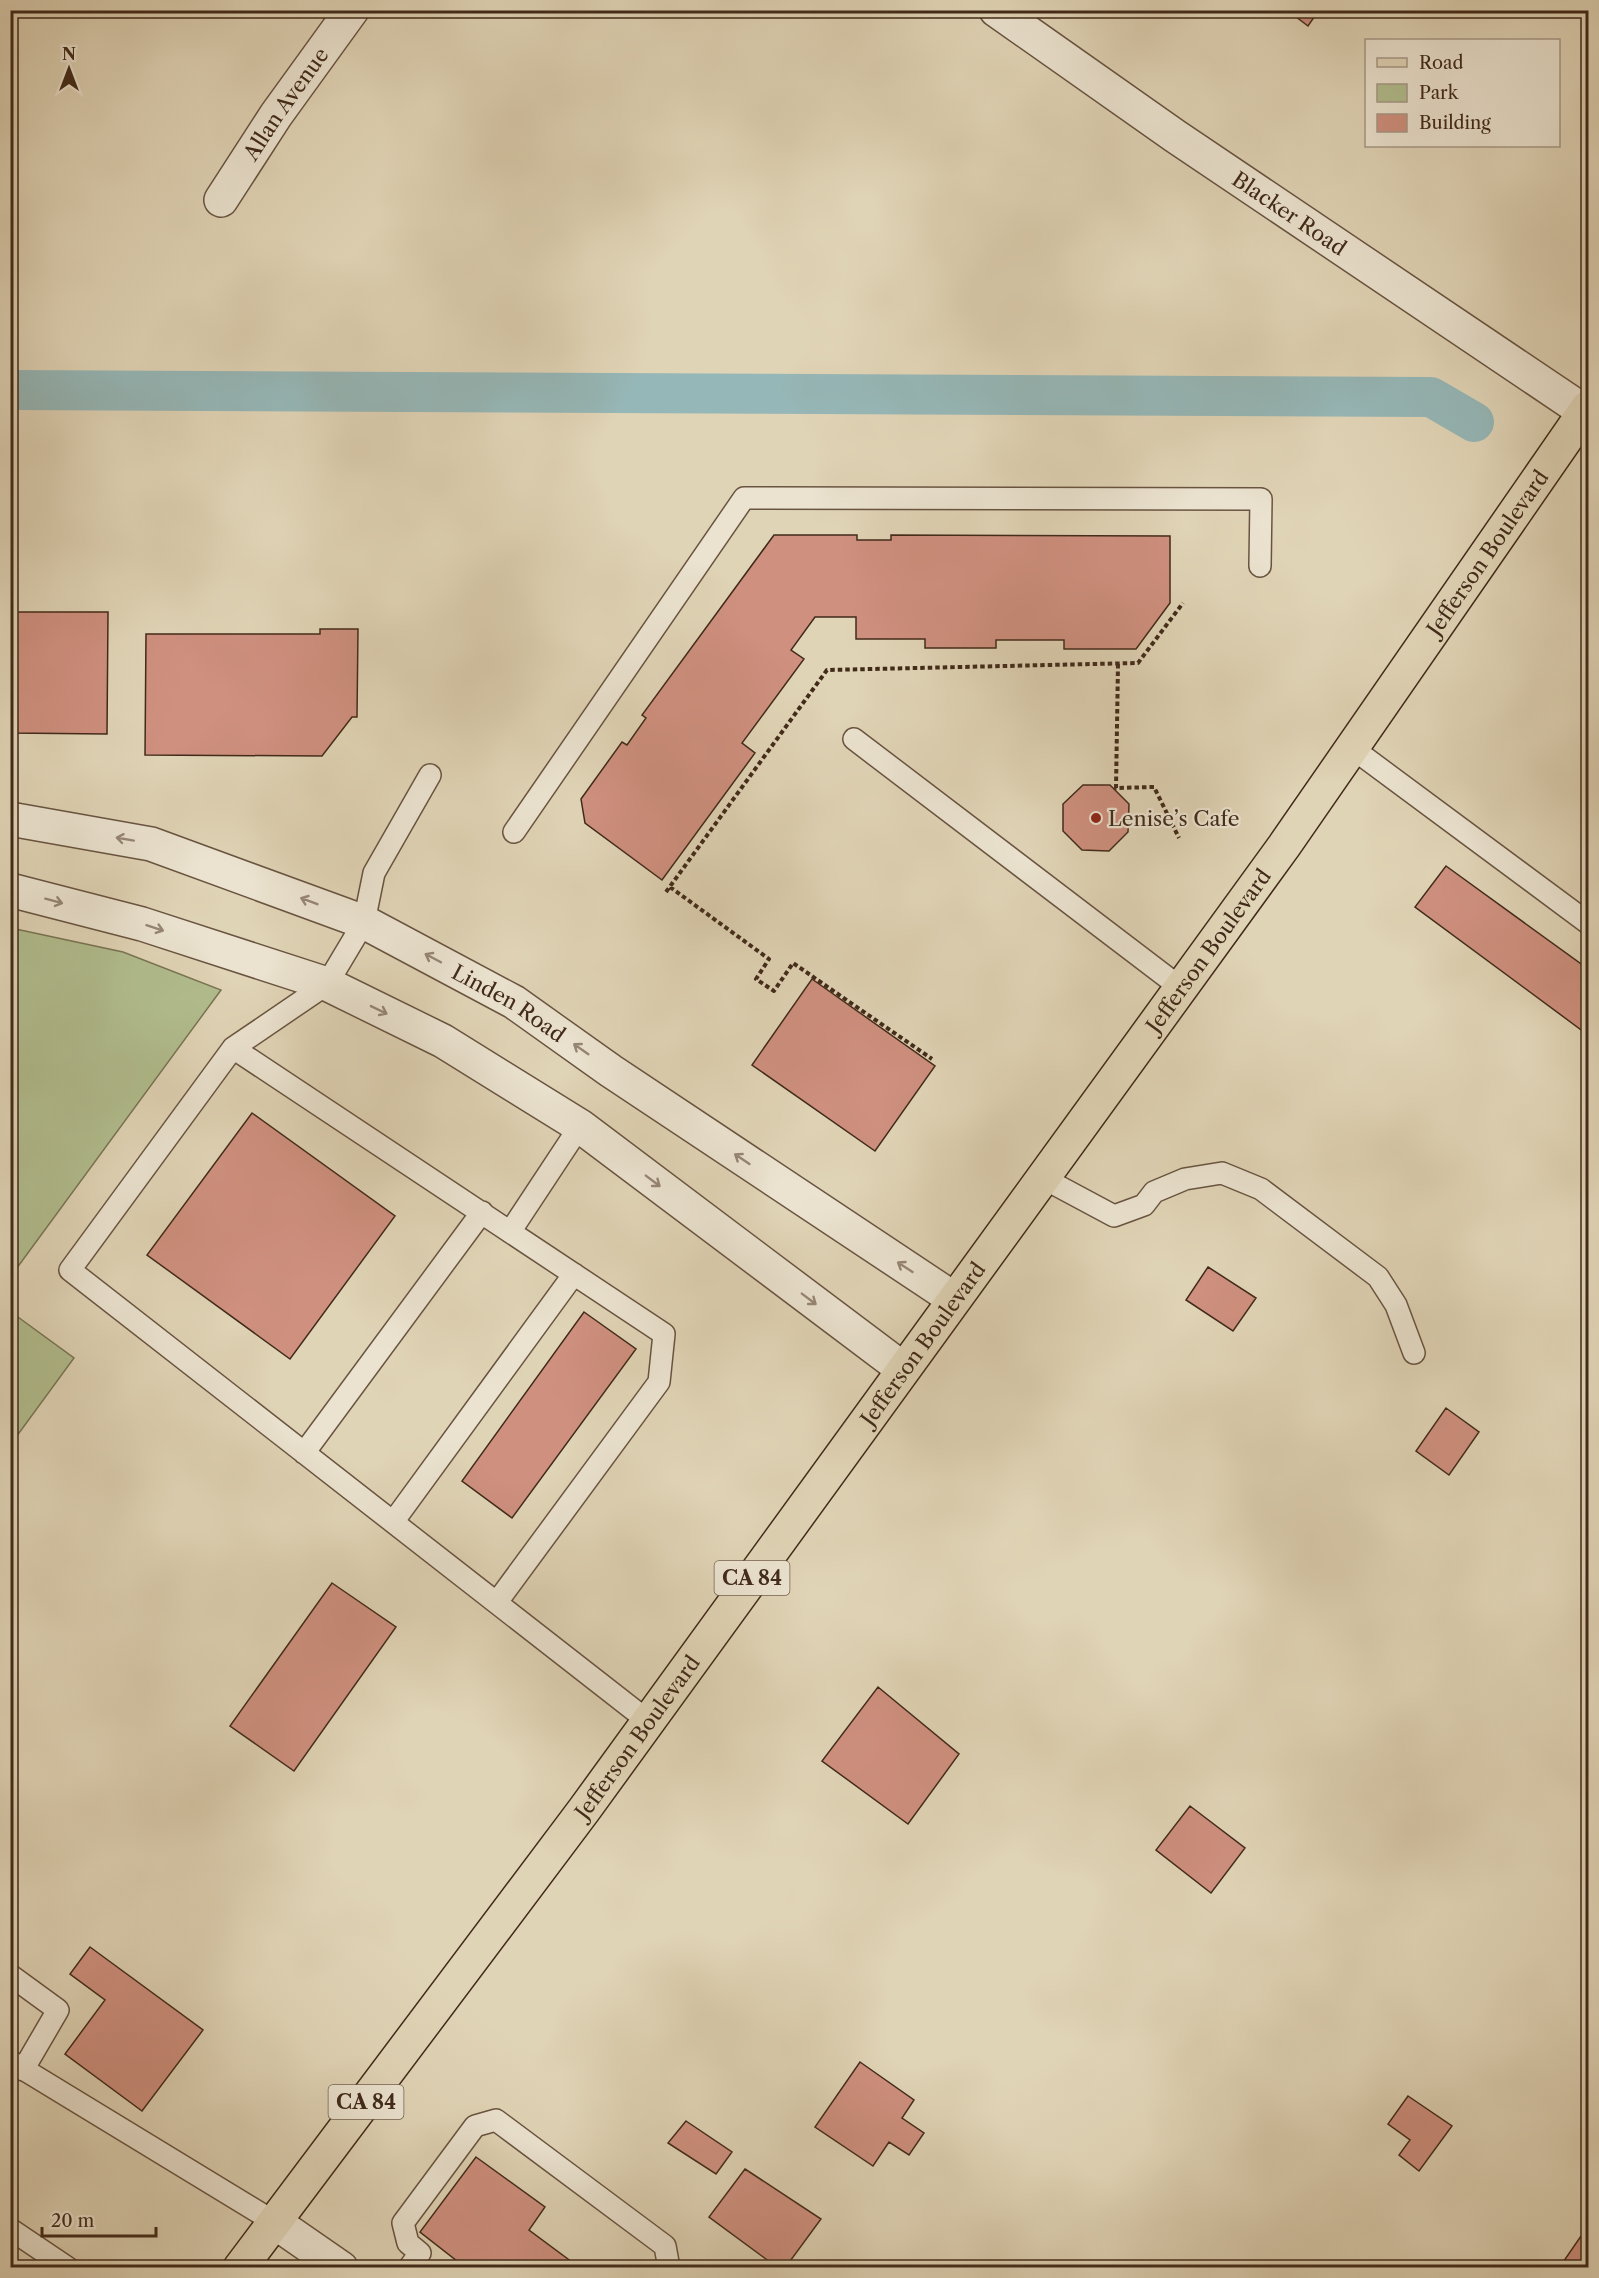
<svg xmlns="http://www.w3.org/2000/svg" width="1599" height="2278" font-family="'Libre Caslon Text',serif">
	<rect width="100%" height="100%" fill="#e0d4b6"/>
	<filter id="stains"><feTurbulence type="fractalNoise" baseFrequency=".00333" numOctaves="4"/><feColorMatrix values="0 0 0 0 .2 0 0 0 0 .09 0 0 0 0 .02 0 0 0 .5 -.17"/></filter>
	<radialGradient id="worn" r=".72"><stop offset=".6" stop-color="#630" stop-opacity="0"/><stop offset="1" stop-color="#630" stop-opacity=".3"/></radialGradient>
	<path fill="#b1bd8e" stroke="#797454" stroke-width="1.5" d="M11 928 123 952 221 990 11 1276Z
		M11 1312 74 1358 11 1444Z"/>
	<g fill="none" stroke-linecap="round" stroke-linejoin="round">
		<path stroke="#96b7b7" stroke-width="40" d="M10 390 1431 397 1474 422"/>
	</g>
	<path fill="#cf907f" stroke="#412a1a" stroke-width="1.5" d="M1287 10H1319L1308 26Z
		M774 535H857V540H891V535L1170 536V603L1136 649H1064V640H996V648H925V639H856V617H815L791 650 804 659 742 743 755 753 662 880 585 823 581 799 622 742 627 745 646 718 642 715Z
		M10 612H108L107 734 10 733Z
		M320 629H358L357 717H352L322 756 145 755 146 634H320Z
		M1083 785H1110L1129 804 1128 832 1109 851 1082 850 1063 831V804Z
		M1446 866 1588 969V1035L1415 907Z
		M812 979 935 1066 875 1151 752 1065Z
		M252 1113 395 1216 290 1359 147 1255Z
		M1208 1267 1256 1298 1233 1331 1186 1300Z
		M584 1312 636 1349 512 1518 462 1481Z
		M1446 1408 1479 1432 1449 1475 1416 1451Z
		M332 1583 396 1627 294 1771 230 1726Z
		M878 1687 959 1754 908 1824 822 1761Z
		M1190 1806 1245 1848 1211 1893 1156 1850Z
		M90 1947 203 2030 142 2111 65 2054 105 2000 70 1974Z
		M860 2062 914 2100 902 2118 924 2133 909 2155 889 2142 873 2166 815 2127Z
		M1408 2096 1452 2126 1419 2171 1399 2155 1410 2140 1388 2124Z
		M686 2121 732 2152 716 2174 668 2143Z
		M476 2157 545 2207 529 2230 580 2268H466L420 2232Z
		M745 2169 821 2219 785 2268H778L709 2217Z
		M1581 2236 1588 2241V2268H1559Z"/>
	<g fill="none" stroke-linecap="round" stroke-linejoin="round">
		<defs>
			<path id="service" d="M854 739 1181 988
				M1352 748 1588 923
				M430 775 374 873 364 922 327 984 233 1048 70 1270 648 1721
				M514 832 744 498 1261 499 1260 566
				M233 1048 664 1334 659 1382 497 1602
				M1043 1178 1114 1216 1144 1205 1154 1192 1185 1179 1222 1173 1261 1189 1378 1277 1396 1305 1414 1353
				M510 1232 580 1126
				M304 1453 482 1212
				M393 1522 574 1274
				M10 1975 58 2010 23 2070
				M10 2061 276 2223
				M10 2229 68 2268
				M409 2268 420 2253 408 2243 403 2223 475 2126 496 2120 665 2246 669 2268"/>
			<g id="minor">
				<path id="s1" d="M996 10 1175 136 1585 412"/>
				<path id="s2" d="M221 200 276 115 352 10"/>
				<path d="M276 2223 341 2268"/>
			</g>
			<g id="tertiary">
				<path id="s3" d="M10 819 151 844 364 922 514 1002 611 1071 954 1299"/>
				<path d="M10 890 142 924 327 984 443 1041 580 1126 903 1369"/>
			</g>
			<g id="primary">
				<path id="s4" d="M240 2268 584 1810 1284 846 1588 407"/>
			</g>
		</defs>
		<use href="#service" stroke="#695441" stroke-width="24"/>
		<use href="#minor" stroke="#695441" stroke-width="36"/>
		<use href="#tertiary" stroke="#695441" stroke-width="36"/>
		<use href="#primary" stroke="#412a1a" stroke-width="36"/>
		<path stroke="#412a1a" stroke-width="4" stroke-dasharray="4.5 3" stroke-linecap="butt" d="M1118 664 1116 788 1154 787 1179 838
			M670 887 769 959 756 979 774 991 793 963 932 1059
			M666 892 827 670 1138 663 1183 603"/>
		<use href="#service" stroke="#ebe3d0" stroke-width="21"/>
		<use href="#minor" stroke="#ebe3d0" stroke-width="33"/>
		<use href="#tertiary" stroke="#ebe3d0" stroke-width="33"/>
		<use href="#primary" stroke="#e0d4b6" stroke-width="33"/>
	</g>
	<defs><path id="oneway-shaft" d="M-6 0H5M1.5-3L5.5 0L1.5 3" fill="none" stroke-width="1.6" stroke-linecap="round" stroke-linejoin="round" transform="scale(1.5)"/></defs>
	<g stroke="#968675">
		<use href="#oneway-shaft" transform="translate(125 839) rotate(-170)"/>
		<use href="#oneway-shaft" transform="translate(54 901) rotate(15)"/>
		<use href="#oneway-shaft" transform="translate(309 901) rotate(-159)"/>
		<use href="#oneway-shaft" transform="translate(155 928) rotate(18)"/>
		<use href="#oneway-shaft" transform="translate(433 958) rotate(-152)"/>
		<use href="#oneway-shaft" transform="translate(379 1010) rotate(26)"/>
		<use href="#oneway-shaft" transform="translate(581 1049) rotate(-145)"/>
		<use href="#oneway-shaft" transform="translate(742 1159) rotate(-146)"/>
		<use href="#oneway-shaft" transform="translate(653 1181) rotate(37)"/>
		<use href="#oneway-shaft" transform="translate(905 1267) rotate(-147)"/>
		<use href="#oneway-shaft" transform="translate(809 1299) rotate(37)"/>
	</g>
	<circle fill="#8f2418" stroke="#ebe3d0" stroke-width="2" cx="1096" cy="818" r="6"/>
	<g text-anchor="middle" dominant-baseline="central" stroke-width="4.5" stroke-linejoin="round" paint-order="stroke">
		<g fill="#ebe3d0" stroke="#746251" stroke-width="1.5">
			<rect x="714.5" y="1561" width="75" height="34" rx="4.5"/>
			<rect x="328.5" y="2085" width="75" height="34" rx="4.5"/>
		</g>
		<g font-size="20" font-weight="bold" fill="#412a1a">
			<text x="752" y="1578">CA 84</text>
			<text x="366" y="2102">CA 84</text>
		</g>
		<g font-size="21" fill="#412a1a" stroke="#ebe3d0">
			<text stroke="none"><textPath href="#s2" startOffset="116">Allan Avenue</textPath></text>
			<text stroke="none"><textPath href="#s1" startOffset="357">Blacker Road</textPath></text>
			<text stroke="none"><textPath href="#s4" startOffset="2121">Jefferson Boulevard</textPath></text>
			<text stroke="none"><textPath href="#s4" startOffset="1635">Jefferson Boulevard</textPath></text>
			<text stroke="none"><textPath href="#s3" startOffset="536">Linden Road</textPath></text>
			<text stroke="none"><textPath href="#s4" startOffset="1149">Jefferson Boulevard</textPath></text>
			<text stroke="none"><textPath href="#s4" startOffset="663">Jefferson Boulevard</textPath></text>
		</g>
		<g font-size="21" fill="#412a1a" stroke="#ebe3d0" text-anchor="start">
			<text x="1108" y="818">Lenise’s Cafe</text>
		</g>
	</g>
	<rect width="1599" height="2278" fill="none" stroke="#e0d4b6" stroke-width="36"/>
	<rect x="12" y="12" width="1575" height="2254" fill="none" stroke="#412a1a" stroke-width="3"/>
	<rect x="18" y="18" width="1563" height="2242" fill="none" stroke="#412a1a" stroke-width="1.5"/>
	<rect x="1365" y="39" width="195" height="108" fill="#ebe3d0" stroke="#a79987" stroke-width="1.5"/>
	<rect x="1377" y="58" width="30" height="9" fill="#e0d4b6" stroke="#a79987" stroke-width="1.5"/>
	<text x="1419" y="69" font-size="18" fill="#412a1a">Road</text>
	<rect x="1377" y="84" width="30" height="18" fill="#b1bd8e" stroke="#a79987" stroke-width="1.5"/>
	<text x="1419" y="99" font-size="18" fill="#412a1a">Park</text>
	<rect x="1377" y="114" width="30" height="18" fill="#cf907f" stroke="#a79987" stroke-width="1.5"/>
	<text x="1419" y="129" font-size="18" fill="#412a1a">Building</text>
	<g transform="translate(69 69)" stroke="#ebe3d0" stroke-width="4.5" paint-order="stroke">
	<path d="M0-4.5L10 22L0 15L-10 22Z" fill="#412a1a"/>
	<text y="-9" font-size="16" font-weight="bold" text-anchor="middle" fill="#412a1a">N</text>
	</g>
	<path d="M42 2227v9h114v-9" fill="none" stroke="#412a1a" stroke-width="3"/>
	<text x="51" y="2227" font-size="18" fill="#412a1a" stroke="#ebe3d0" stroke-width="4.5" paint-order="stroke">20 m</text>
	<rect width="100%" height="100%" filter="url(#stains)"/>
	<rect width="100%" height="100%" fill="url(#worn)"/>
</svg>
